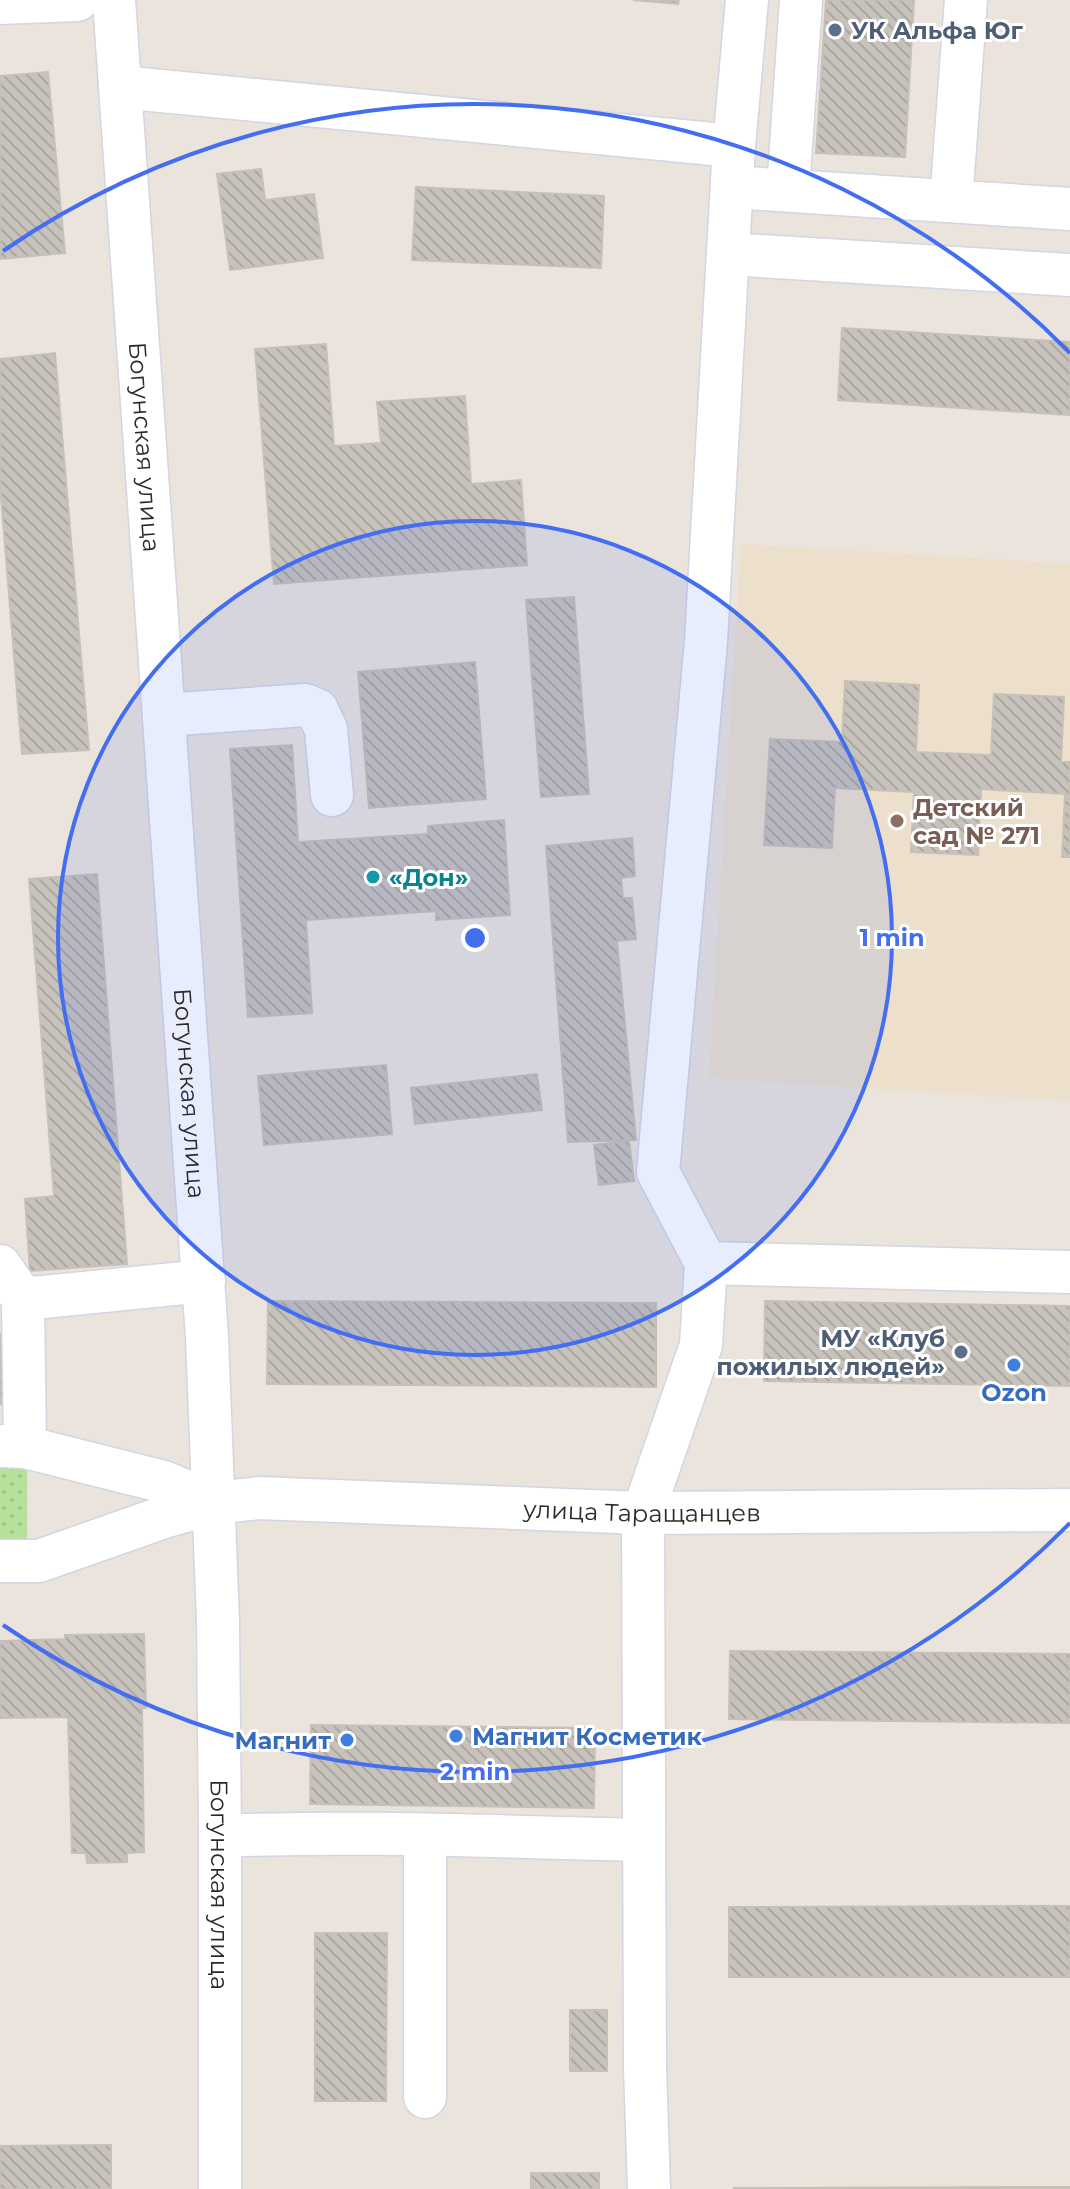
<svg xmlns="http://www.w3.org/2000/svg" width="1070" height="2189" font-family="Montserrat,sans-serif">
	<defs>
		<pattern id="park-dots" width="8" height="8" patternUnits="userSpaceOnUse" patternTransform="scale(2)"><rect width="8" height="8" fill="#b7e09b"/><path d="M2 2h.1M6 6h.1" fill="none" stroke="#9ec086" stroke-width="1.8" stroke-linecap="round"/></pattern>
		<pattern id="building-back-hatch" width="6" height="6" patternUnits="userSpaceOnUse" patternTransform="scale(2)"><rect width="6" height="6" fill="#c7c2bb"/><path d="M-1 5l2 2M0 0l6 6M5-1l2 2" fill="none" stroke="#aba7a1"/></pattern>
	</defs>
	<rect width="100%" height="100%" fill="#ebe4dc"/>
	<path fill="#ece0cc" d="M741 544 1070 564V1101L709 1078Z"/>
	<path fill="url(#park-dots)" d="M0 1459 27 1460V1547H0Z"/>
	<path fill="url(#building-back-hatch)" stroke="#c7c0b6" stroke-width="2" d="M633 0H679L678 4Z
		M826 0H914L905 157 816 153Z
		M48 72 65 253 0 259V76Z
		M261 169 265 200 314 194 323 258 230 270 217 174Z
		M416 187 604 196 601 268 412 260Z
		M842 328 1070 342V415L838 400Z
		M326 344 334 446 381 443 377 402 465 396 471 484 521 480 527 565 274 584 255 349Z
		M55 353 89 750 22 754 0 484V359Z
		M574 597 589 794 541 797 526 600Z
		M475 662 486 799 369 808 358 672Z
		M845 681 919 685 916 752 991 755 994 694 1064 697 1061 762H1070V857H1062L1065 794 981 789 978 855 911 852 914 792 835 788 832 848 764 845 770 739 842 742Z
		M292 745 298 842 428 834V826L504 820 510 915 436 920V911L306 920 312 1013 248 1017 230 749Z
		M632 838 635 876 621 878 623 898H632L636 939 617 941 636 1140 568 1142 546 846Z
		M97 874 127 1264 30 1271 25 1199 54 1196 29 879Z
		M386 1065 392 1134 264 1145 258 1076Z
		M537 1074 542 1110 415 1124 411 1088Z
		M629 1141 634 1181 599 1185 594 1145Z
		M268 1301 656 1303V1387L267 1384Z
		M765 1301 1070 1306V1386L764 1381Z
		M0 1334H5L4 1405 0 1404Z
		M144 1634 146 1708H142L144 1852 127 1853V1862L87 1863 86 1853H72L68 1717 0 1718V1641L65 1639V1635Z
		M730 1651 1070 1654V1723L729 1719Z
		M311 1725 595 1728 594 1808 310 1804Z
		M1018 1906H1070V1977H729V1907Z
		M315 1933H387L386 2101H315Z
		M570 2010H607V2071H570Z
		M111 2145V2189H0V2146Z
		M531 2173H599V2189H531Z
		M1033 2187H1070V2189L733 2188Z"/>
	<g fill="none" stroke-linecap="round" stroke-linejoin="round">
		<defs>
			<g id="minor">
				<path id="s1" d="M114 0 207 1337 218 1620 220 1836V2189"/>
				<path d="M0 3 77 0"/>
				<path d="M120 87 734 146"/>
				<path d="M732 187 1070 209"/>
				<path d="M788 190 801 0"/>
				<path d="M951 201 966 0"/>
				<path d="M728 254 1070 275"/>
				<path d="M164 715 305 705 317 710 326 729 332 795"/>
				<path d="M706 1263 1070 1272"/>
				<path d="M0 1266 23 1299 204 1281"/>
				<path d="M23 1299 25 1447"/>
				<path d="M0 1446 25 1447 164 1482 214 1503"/>
				<path id="s2" d="M0 1561H39L167 1516 214 1503 259 1498 643 1513 1070 1510"/>
				<path d="M220 1836C361 1830 503 1837 644 1840"/>
				<path d="M425 2097V1835"/>
				<path d="M649 2189 645 2067 643 1513 701 1345 706 1263 658 1172 706 641 734 146 747 0"/>
			</g>
		</defs>
		<use href="#minor" stroke="#d2d6e2" stroke-width="45"/>
		<use href="#minor" stroke="#fff" stroke-width="42"/>
	</g>
	<circle cx="475" cy="938" r="417" fill="#436ef2" fill-opacity=".12"/>
	<g fill="none" stroke="#436ef2" stroke-width="4">
		<circle cx="475" cy="938" r="417"/>
		<path d="M1070 1523A834 834 0 0 1 3 1625M3 251A834 834 0 0 1 1070 353"/>
	</g>
	<g fill="#5c6f8a" stroke="#fff" stroke-width="3">
		<circle cx="835" cy="30" r="8"/>
		<circle cx="961" cy="1352" r="8"/>
	</g>
	<circle fill="#8d6e63" stroke="#fff" stroke-width="3" cx="897" cy="821" r="8"/>
	<circle fill="#0f9aa8" stroke="#fff" stroke-width="3" cx="373" cy="877" r="8"/>
	<g fill="#3f7fe0" stroke="#fff" stroke-width="3">
		<circle cx="1014" cy="1365" r="8"/>
		<circle cx="456" cy="1736" r="8"/>
		<circle cx="347" cy="1740" r="8"/>
	</g>
	<g text-anchor="middle" dominant-baseline="central" stroke-width="6" stroke-linejoin="round" paint-order="stroke">
		<g font-size="24" font-weight="bold" fill="#4e5e75" stroke="#fff" text-anchor="start">
			<text x="851" y="30">УК Альфа Юг</text>
			<text x="945" y="1338" text-anchor="end">МУ «Клуб<tspan x="945" dy="28">пожилых людей»</tspan></text>
		</g>
		<g font-size="24" fill="#2a2a2a" stroke="#fff">
			<text stroke="none"><textPath href="#s1" startOffset="448">Богунская улица</textPath></text>
			<text stroke="none"><textPath href="#s1" startOffset="1096">Богунская улица</textPath></text>
			<text stroke="none"><textPath href="#s2" startOffset="652">улица Таращанцев</textPath></text>
			<text stroke="none"><textPath href="#s1" startOffset="1888">Богунская улица</textPath></text>
		</g>
		<g font-size="24" font-weight="bold" fill="#785e54" stroke="#fff" text-anchor="start">
			<text x="913" y="807">Детский<tspan x="913" dy="28">сад № 271</tspan></text>
		</g>
		<g font-size="24" font-weight="bold" fill="#0d838f" stroke="#fff" text-anchor="start">
			<text x="389" y="877">«Дон»</text>
		</g>
		<g font-size="24" font-weight="bold" fill="#366cbe" stroke="#fff">
			<text x="1014" y="1392">Ozon</text>
			<text x="472" y="1736" text-anchor="start">Магнит Косметик</text>
			<text x="331" y="1740" text-anchor="end">Магнит</text>
		</g>
	</g>
	<circle cx="475" cy="938" r="12" fill="#436ef2" stroke="#fff" stroke-width="4"/>
	<g font-size="24" text-anchor="middle" font-weight="bold" fill="#436ef2" stroke="#fff" stroke-width="6" stroke-linejoin="round" paint-order="stroke">
		<text x="892" y="946">1 min</text>
		<text x="475" y="1780">2 min</text>
	</g>
</svg>
